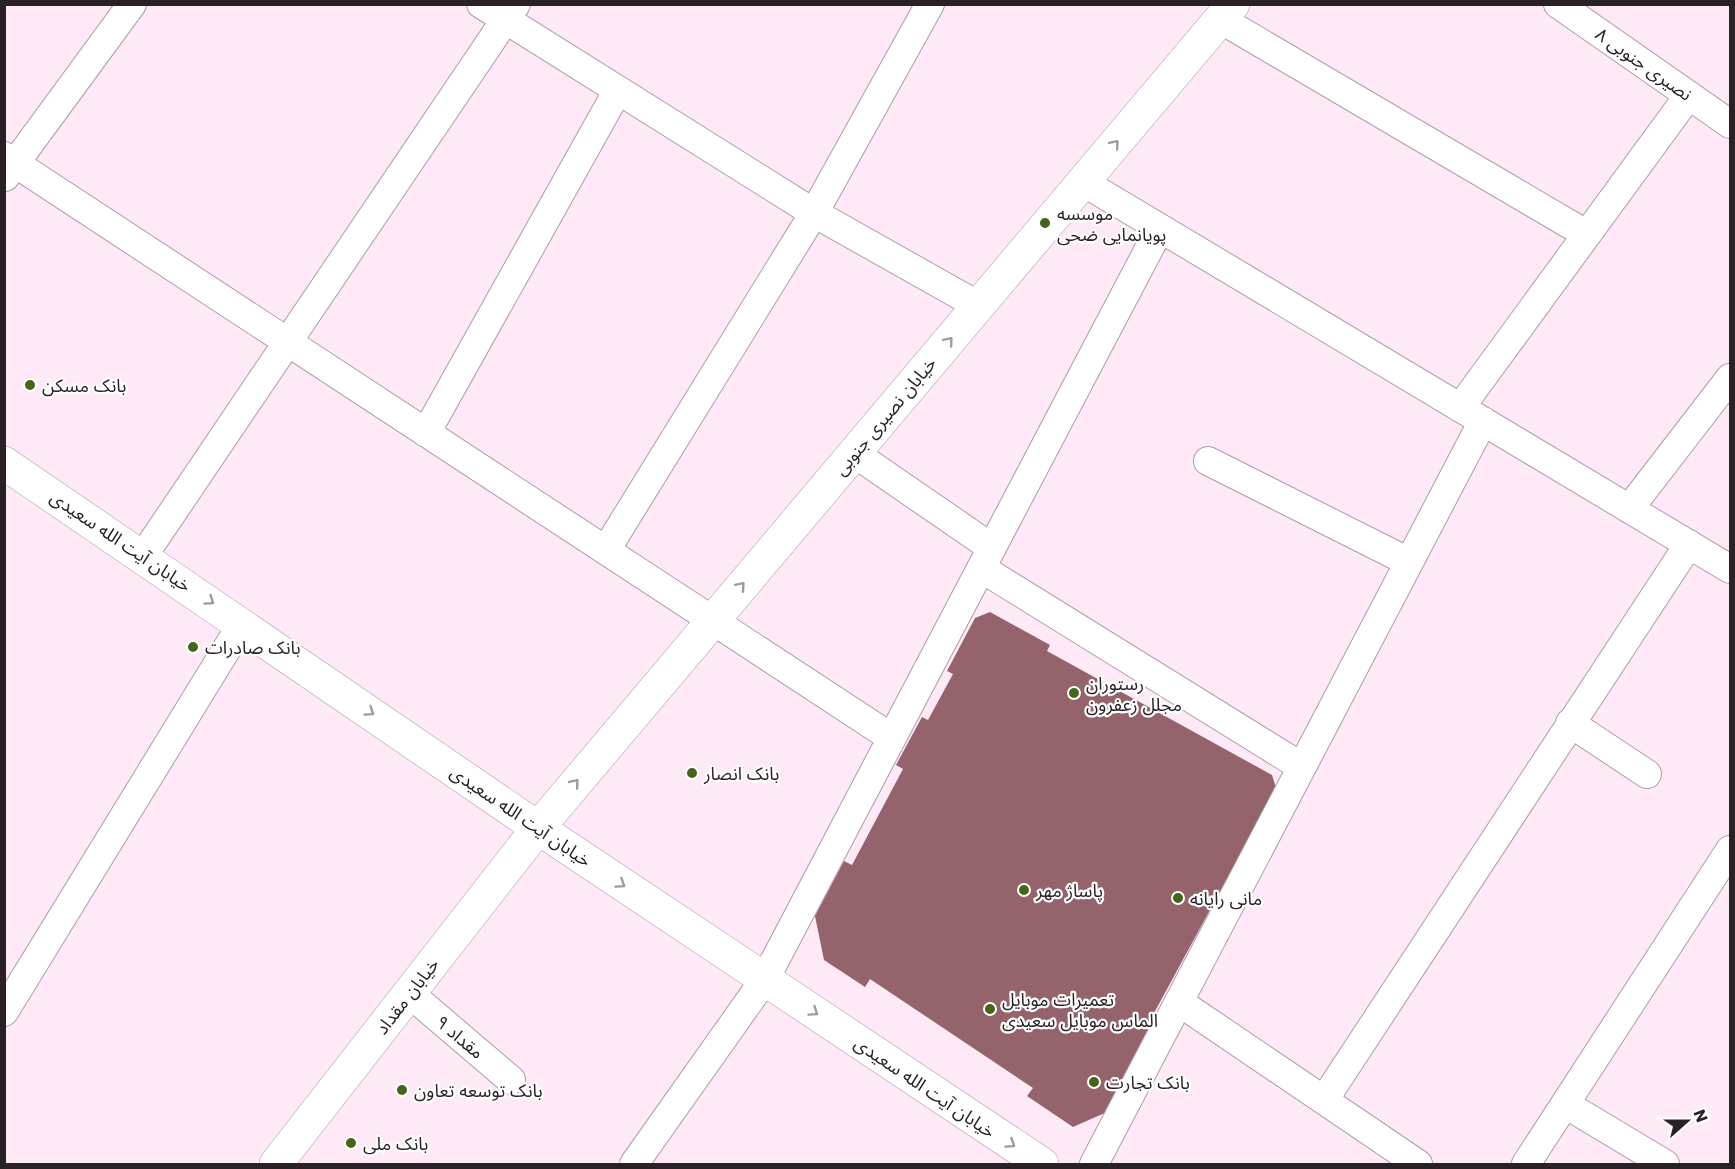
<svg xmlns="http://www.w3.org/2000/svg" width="1735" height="1169" font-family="Poppins,'Noto Sans Arabic',sans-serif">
	<rect width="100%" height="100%" fill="#fee9f7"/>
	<path fill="#95636c" d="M990 612 1050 645 1047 651 1272 775 1276 788 1147 1026 1155 1031 1116 1108 1073 1127 1027 1096 1033 1088 870 979 865 987 824 960 815 916 844 861 852 865 903 769 896 765 922 717 928 720 953 674 947 671 975 618Z"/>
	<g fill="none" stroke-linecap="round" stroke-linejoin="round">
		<defs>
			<path id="street" d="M481 4 814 213 979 306
				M1558 4 1730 124
				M1220 19 1586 234
				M4 156 892 738
				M5 177 132 4
				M1083 182 1730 569
				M1460 408 1689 95
				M426 433 618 90
				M854 453 992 548
				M1208 461 1409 562
				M1629 509 1730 378
				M606 550 814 213 930 4
				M143 556 516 4
				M981 568 1302 767
				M1570 723 1647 774
				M409 993 511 1080
				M1179 1002 1418 1164
				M4 1012 242 624
				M1324 1100 1689 544
				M1565 1104 1665 1164
				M634 1164 765 979 1160 228
				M1094 1164 1483 421
				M1526 1164 1730 850"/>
			<path id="secondary" d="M4 463 538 828 1042 1164
				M276 1164 538 828 1233 4"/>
		</defs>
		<use href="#street" stroke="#af9ba8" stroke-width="30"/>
		<use href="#secondary" stroke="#af9ba8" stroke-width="34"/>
		<use href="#street" stroke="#fff" stroke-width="28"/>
		<use href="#secondary" stroke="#fff" stroke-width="33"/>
	</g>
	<defs><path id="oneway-chevron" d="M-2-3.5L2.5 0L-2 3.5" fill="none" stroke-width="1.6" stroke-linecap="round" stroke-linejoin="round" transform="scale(1.5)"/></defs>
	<g stroke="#9f9b9d">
		<use href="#oneway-chevron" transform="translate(1115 144) rotate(-50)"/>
		<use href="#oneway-chevron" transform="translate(949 341) rotate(-50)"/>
		<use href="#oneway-chevron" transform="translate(741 586) rotate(-49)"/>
		<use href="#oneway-chevron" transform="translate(210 601) rotate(35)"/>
		<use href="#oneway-chevron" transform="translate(370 712) rotate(35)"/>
		<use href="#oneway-chevron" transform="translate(575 783) rotate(-50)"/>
		<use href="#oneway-chevron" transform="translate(621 884) rotate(34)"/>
		<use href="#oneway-chevron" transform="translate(814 1012) rotate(34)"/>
		<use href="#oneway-chevron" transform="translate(1011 1144) rotate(34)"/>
	</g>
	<g fill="#45651b" stroke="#fff" stroke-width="2">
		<circle cx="1045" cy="223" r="6"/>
		<circle cx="30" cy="385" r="6"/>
		<circle cx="193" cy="647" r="6"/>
		<circle cx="1074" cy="693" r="6"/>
		<circle cx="692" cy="773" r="6"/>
		<circle cx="1024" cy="890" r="6"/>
		<circle cx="1178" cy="898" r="6"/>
		<circle cx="990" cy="1009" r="6"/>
		<circle cx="1094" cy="1082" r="6"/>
		<circle cx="402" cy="1090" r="6"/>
		<circle cx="351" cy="1143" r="6"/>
	</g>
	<g text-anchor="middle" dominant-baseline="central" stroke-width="4.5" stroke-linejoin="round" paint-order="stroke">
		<g font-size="18" fill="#292126" stroke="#fff">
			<text transform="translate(1644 64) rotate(35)">نصیری جنوبی ۸</text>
			<text transform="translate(885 416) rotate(-50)">خیابان نصیری جنوبی</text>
			<text transform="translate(121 541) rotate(34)">خیابان آیت الله سعیدی</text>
			<text transform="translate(521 816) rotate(34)">خیابان آیت الله سعیدی</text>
			<text transform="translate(407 996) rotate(-52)">خیابان مقداد</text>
			<text transform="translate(460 1037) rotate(40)">مقداد ۹</text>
			<text transform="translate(925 1087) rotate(34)">خیابان آیت الله سعیدی</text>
		</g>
		<g font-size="18" fill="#292126" stroke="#fff" text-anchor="start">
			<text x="1057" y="213">موسسه<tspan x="1057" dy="21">پویانمایی ضحی</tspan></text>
			<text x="42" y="385">بانک مسکن</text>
			<text x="205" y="647">بانک صادرات</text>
			<text x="1086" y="683">رستوران<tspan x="1086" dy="21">مجلل زعفرون</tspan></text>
			<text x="704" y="773">بانک انصار</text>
			<text x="1036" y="890">پاساژ مهر</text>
			<text x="1190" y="898">مانی رایانه</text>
			<text x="1002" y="999">تعمیرات موبایل<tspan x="1002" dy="21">الماس موبایل سعیدی</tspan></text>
			<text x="1106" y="1082">بانک تجارت</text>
			<text x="414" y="1090">بانک توسعه تعاون</text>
			<text x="363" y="1143">بانک ملی</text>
		</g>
	</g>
	<rect width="1735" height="1169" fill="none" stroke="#292126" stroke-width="12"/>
	<g transform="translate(1687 1121) rotate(69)" stroke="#ffffff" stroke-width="4.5" paint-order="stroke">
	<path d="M0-4.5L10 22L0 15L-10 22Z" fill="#292126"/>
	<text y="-9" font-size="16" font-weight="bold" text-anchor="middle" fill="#292126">N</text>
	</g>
</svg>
